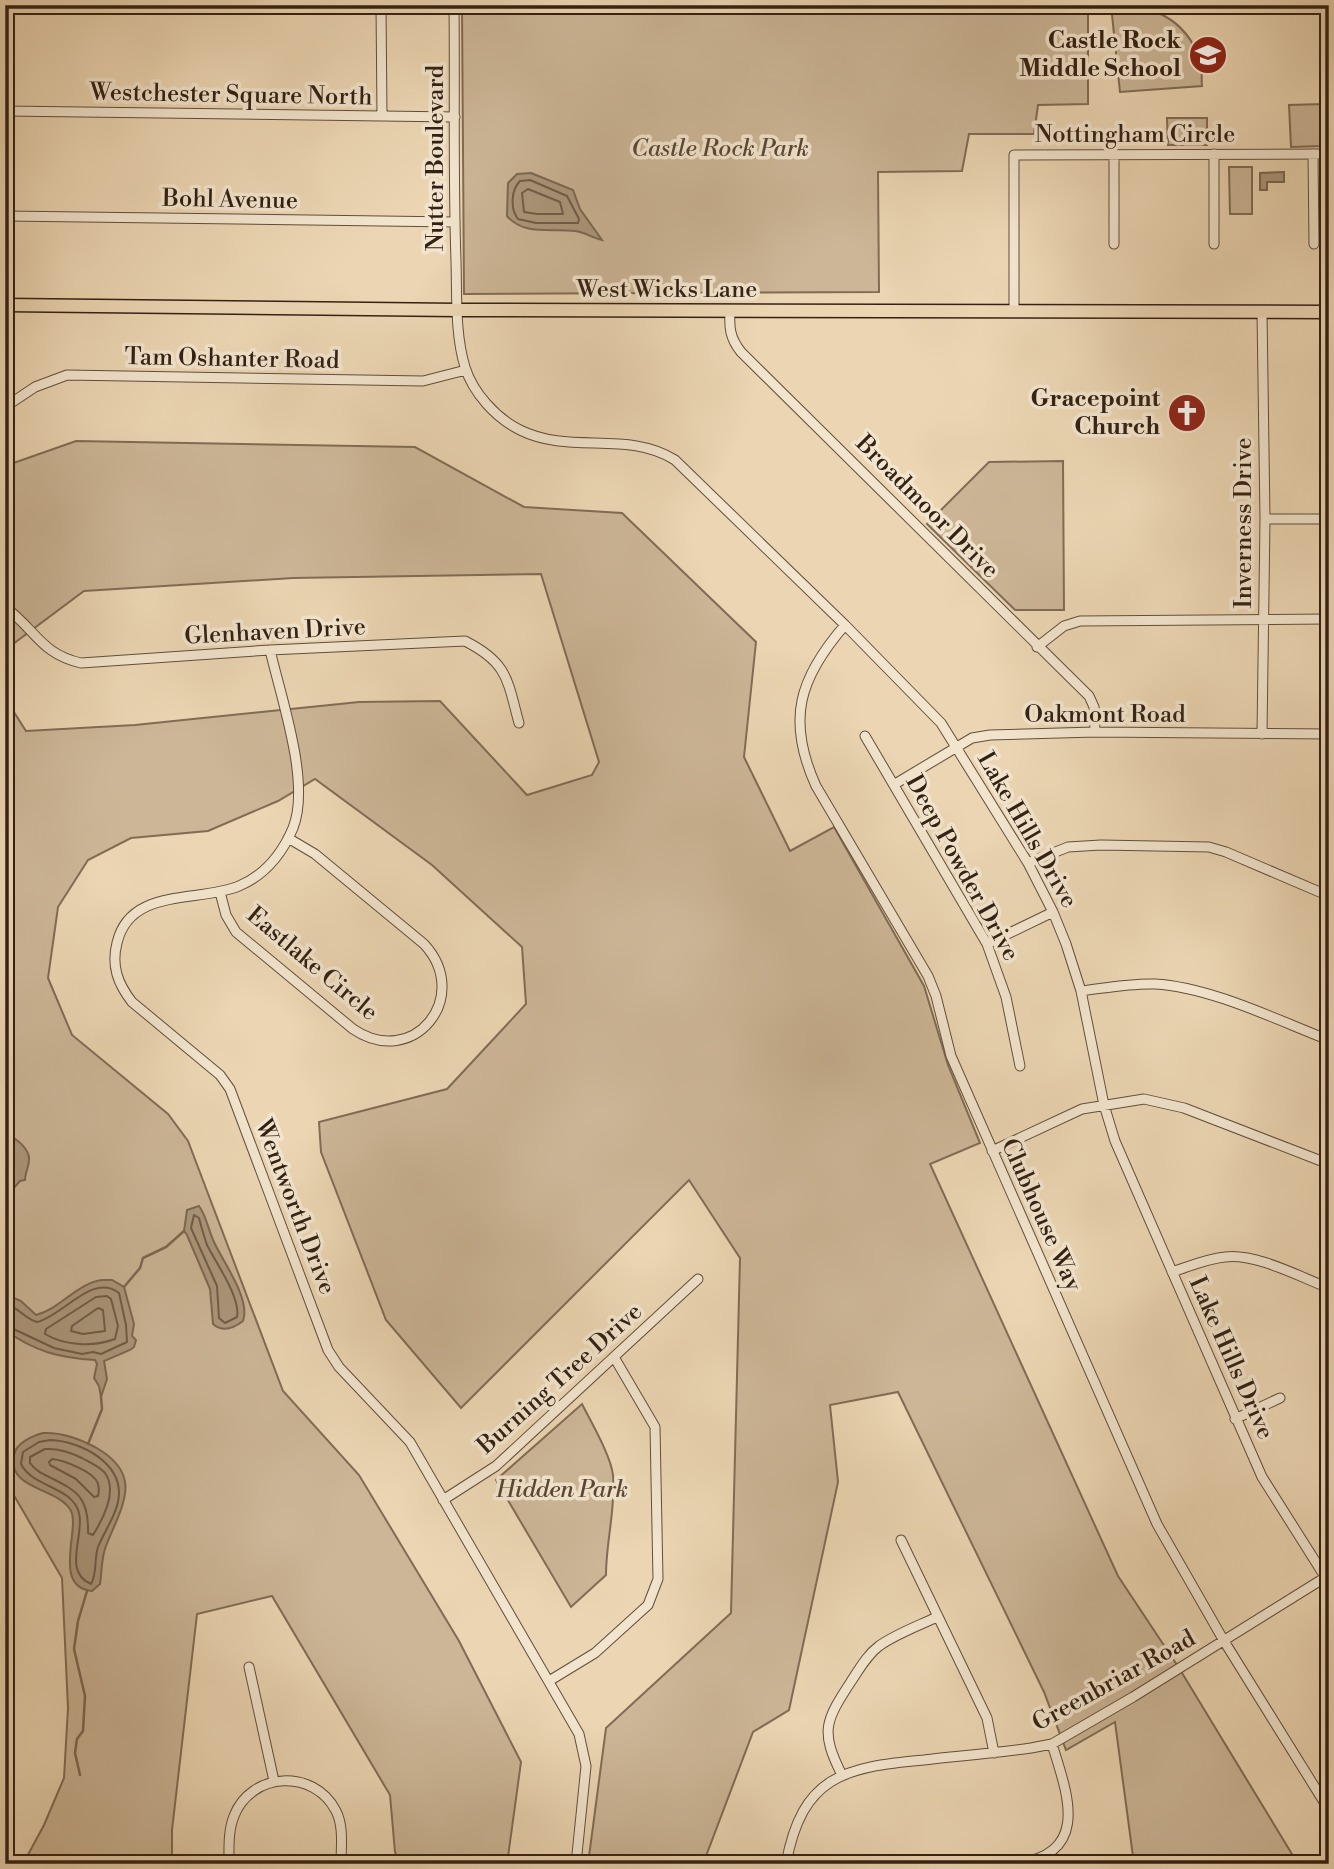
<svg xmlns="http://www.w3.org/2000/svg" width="1334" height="1869" font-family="'Libre Bodoni',serif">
	<rect width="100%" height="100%" fill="#ebd5b2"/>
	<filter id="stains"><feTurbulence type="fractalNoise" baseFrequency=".00286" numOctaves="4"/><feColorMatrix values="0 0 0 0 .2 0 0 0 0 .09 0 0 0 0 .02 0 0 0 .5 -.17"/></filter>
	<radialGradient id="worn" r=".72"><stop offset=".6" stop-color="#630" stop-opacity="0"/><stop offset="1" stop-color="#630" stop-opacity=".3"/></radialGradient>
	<path fill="#ccb697" stroke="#806c56" stroke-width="2" d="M667 5H1088V104L1038 105 1034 134H969L962 171 878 172 879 292 464 294 462 7Z
		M1111 5C1152 5 1184 17 1200 59 1203 67 1201 78 1202 86L1120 92Z
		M1323 104 1324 146 1291 147 1289 105Z
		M1167 118H1207V145H1168Z
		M1229 167H1252V214H1230Z
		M76 441 415 447 524 507 622 513 756 642 744 757 790 851 834 827 924 986 948 1065 980 1143 930 1164 1118 1576 1179 1668 1298 1864H1134L1115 1722 1066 1750 1044 1692 898 1392 830 1405 838 1482 789 1710 753 1732 703 1864H588L606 1728 731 1613 740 1258 689 1180 461 1408 386 1320 321 1152 319 1122 447 1089 526 1004 522 947 432 865 315 779 278 801 208 831 131 838 88 860 58 907 48 978 72 1035 168 1114 188 1141 283 1391 359 1475 459 1641 521 1762 507 1864H401L395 1852 390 1795 272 1596 197 1614 172 1830V1864H23L44 1825 64 1778 68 1708 62 1578 5 1480V698L26 731 135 725 359 702 440 701 527 795 592 775 599 762 541 574 293 578 84 591 5 650V466Z
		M1063 461 1064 610H1015L927 524 989 462Z
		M582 1404C591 1422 611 1456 613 1475 616 1508 606 1541 606 1575L571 1607 496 1480Z"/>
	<path fill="#ac987d" stroke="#7c6853" stroke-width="2" d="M1284 172V182H1267V190H1260V173Z
		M531 173 573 190 580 209 602 240C592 238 585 232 575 231 551 228 524 236 507 216L508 183 517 174Z
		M5 1133C14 1137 27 1146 29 1157 30 1165 25 1172 25 1180L20 1181 5 1198Z
		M199 1206C207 1217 208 1230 214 1242 223 1262 251 1299 243 1321 234 1328 223 1333 213 1324L210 1289 187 1235 184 1231 187 1210Z
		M102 1280H112L124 1287 134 1324 132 1336 136 1340 134 1347 130 1350 104 1361 107 1379 101 1397 99 1386 94 1378 97 1364 95 1360C61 1358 35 1352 5 1330V1294L21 1301 36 1315C60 1309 77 1283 102 1280Z
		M43 1433C62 1432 78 1438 95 1447 145 1475 122 1505 106 1546 101 1559 102 1571 100 1584L92 1591C52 1587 80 1530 71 1511 60 1488 6 1490 14 1455 16 1443 32 1436 43 1433Z"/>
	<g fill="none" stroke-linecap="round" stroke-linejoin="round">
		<path stroke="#705c49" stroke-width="2" d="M530 180 567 196 579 219 578 223H536L518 219C510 209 511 190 520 181Z
			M528 189 560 202 563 214H537L524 212 522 193Z
			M194 1215 199 1218C201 1226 204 1236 207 1245 216 1263 241 1298 237 1317L225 1323 219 1318 217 1286 191 1228Z
			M107 1296 111 1299 118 1326 115 1339C94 1347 65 1346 45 1334L46 1329 96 1297Z
			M5 1303C19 1308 25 1319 37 1322 63 1316 93 1272 119 1293L126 1325 127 1342 101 1354 93 1352 82 1354 54 1348 5 1325
			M98 1308 103 1310 105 1331 83 1334 71 1331 72 1326Z
			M50 1440C81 1441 126 1464 118 1502 115 1517 104 1532 98 1547 94 1559 97 1575 91 1584 62 1572 85 1535 79 1513 72 1486 33 1488 21 1464L23 1452 39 1442Z
			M45 1449C59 1448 70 1452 82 1458 89 1462 99 1466 105 1473 118 1491 103 1519 93 1535L88 1533C89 1498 78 1491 49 1477 41 1473 35 1470 30 1463V1457Z
			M52 1459C63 1460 95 1472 98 1484 99 1488 99 1492 98 1496L94 1497 76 1479 50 1465 49 1462Z"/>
		<path stroke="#7c6853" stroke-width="2.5" d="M124 1287 140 1268 143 1258 166 1247 184 1231
			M88 1444 102 1409 101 1397
			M80 1775 75 1753 77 1739 83 1731 85 1696 74 1649 78 1621 87 1591"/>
		<defs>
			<path id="minor" d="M381 5 382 116
				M454 5C455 91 453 176 456 261 457 296 455 334 465 367 473 393 496 418 520 430 570 455 628 430 675 460L845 625 941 723 1028 863 1053 912 1066 944 1081 991 1104 1105 1115 1141 1262 1477 1329 1583
				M5 111 455 117
				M1114 154V244
				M1313 154 1314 244
				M5 216 455 222
				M1214 244V154
				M1014 310V155L1329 154
				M730 311C729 328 730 338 741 352L1089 696 1094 707 1095 732
				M1262 312 1265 519 1262 734
				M5 407 35 387 67 375 423 381 466 370
				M1265 519H1329
				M5 607C36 630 41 654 81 663L270 650 465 641C508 663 507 679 519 723
				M845 625C799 678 786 720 816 786L928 976 936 996 951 1056 1157 1524 1224 1641 1329 1810
				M1037 647 1064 626 1080 621 1329 619
				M270 650C281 698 311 783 293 828 282 854 265 875 239 886 198 903 130 887 117 943 111 966 118 984 132 1002L220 1075 230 1089 328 1350 339 1367 410 1442 579 1734 586 1766 576 1864
				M865 736 987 944 1006 997 1020 1066
				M895 784 972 738 990 735 1095 732 1329 734
				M1028 863 1068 847 1101 845 1209 847 1226 852 1329 896
				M220 892 226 915 236 932 353 1029C413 1070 473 997 424 944L315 854 288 838
				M987 944 1053 912
				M1081 991C1106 988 1130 983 1155 984 1210 987 1277 1020 1329 1040
				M992 1151 1082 1109 1144 1099 1184 1108 1329 1164
				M1172 1272C1190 1266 1206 1259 1225 1257 1256 1253 1300 1277 1329 1288
				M1235 1419 1280 1398
				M443 1500 496 1466 698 1279
				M901 1540 987 1718 994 1753
				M249 1667 274 1781
				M549 1681 595 1653 648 1605 658 1579 655 1427 614 1357
				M842 1775C819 1730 826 1720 852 1680 860 1668 867 1655 879 1646 896 1634 918 1626 937 1617
				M229 1864C229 1848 228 1831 234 1816 251 1772 314 1768 336 1811 344 1827 341 1846 341 1864
				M786 1864C802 1776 844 1767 924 1760 960 1756 996 1753 1031 1748L1052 1744 1133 1697 1329 1575
				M1015 1864C1092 1854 1067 1793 1052 1744"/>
			<path id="major" d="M5 305 458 310 1329 312"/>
		</defs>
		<use href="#minor" stroke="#614e3c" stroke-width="11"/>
		<use href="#major" stroke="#332115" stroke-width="15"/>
		<use href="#minor" stroke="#f2e4cd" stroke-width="9"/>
		<use href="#major" stroke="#ebd5b2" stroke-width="12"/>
	</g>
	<defs>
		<symbol id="school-disc" viewBox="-11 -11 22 22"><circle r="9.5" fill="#8f2418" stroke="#f2e4cd"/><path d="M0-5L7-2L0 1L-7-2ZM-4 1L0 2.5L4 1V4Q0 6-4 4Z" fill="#fff"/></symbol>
		<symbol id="church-disc" viewBox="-11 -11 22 22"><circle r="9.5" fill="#8f2418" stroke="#f2e4cd"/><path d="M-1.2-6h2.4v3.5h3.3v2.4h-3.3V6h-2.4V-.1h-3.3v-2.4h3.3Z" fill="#fff"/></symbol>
	</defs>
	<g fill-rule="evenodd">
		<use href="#school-disc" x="1186" y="33" width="44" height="44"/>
		<use href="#church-disc" x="1165" y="391" width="44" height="44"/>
	</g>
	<g text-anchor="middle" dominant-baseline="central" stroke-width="7" stroke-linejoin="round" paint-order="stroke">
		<g font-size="24" font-weight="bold" fill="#332115" stroke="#f2e4cd" text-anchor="end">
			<text x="1181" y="41">Castle Rock<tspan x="1181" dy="28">Middle School</tspan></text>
			<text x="1160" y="399">Gracepoint<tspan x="1160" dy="28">Church</tspan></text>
		</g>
		<g font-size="24" fill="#332115" stroke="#f2e4cd">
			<text transform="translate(231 95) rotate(1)">Westchester Square North</text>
			<text x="1135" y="135">Nottingham Circle</text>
			<text transform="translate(436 158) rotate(-90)">Nutter Boulevard</text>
			<text transform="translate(230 200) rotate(1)">Bohl Avenue</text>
			<text x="667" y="290">West Wicks Lane</text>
			<text transform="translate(232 359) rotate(1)">Tam Oshanter Road</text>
			<text transform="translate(927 507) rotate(45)">Broadmoor Drive</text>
			<text transform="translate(1244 523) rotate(-90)">Inverness Drive</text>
			<text transform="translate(275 632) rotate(-3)">Glenhaven Drive</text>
			<text x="1105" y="715">Oakmont Road</text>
			<text transform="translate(1027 830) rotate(60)">Lake Hills Drive</text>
			<text transform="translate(962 868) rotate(61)">Deep Powder Drive</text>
			<text transform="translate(312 964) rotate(40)">Eastlake Circle</text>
			<text transform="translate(295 1207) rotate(69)">Wentworth Drive</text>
			<text transform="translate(1041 1215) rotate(66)">Clubhouse Way</text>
			<text transform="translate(1231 1358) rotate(66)">Lake Hills Drive</text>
			<text transform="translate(560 1379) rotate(-42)">Burning Tree Drive</text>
			<text transform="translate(1114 1681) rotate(-29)">Greenbriar Road</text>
		</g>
		<g font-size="24" font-style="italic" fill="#594636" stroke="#f2e4cd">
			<text x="720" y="149">Castle Rock Park</text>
			<text x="562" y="1490">Hidden Park</text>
		</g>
	</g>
	<rect width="1334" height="1869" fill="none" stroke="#ebd5b2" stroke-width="28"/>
	<rect x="7" y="7" width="1320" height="1855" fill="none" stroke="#332115" stroke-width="3.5"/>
	<rect x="14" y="14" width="1306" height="1841" fill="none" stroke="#332115" stroke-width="2"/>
	<rect width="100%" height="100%" filter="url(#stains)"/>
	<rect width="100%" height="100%" fill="url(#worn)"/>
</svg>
